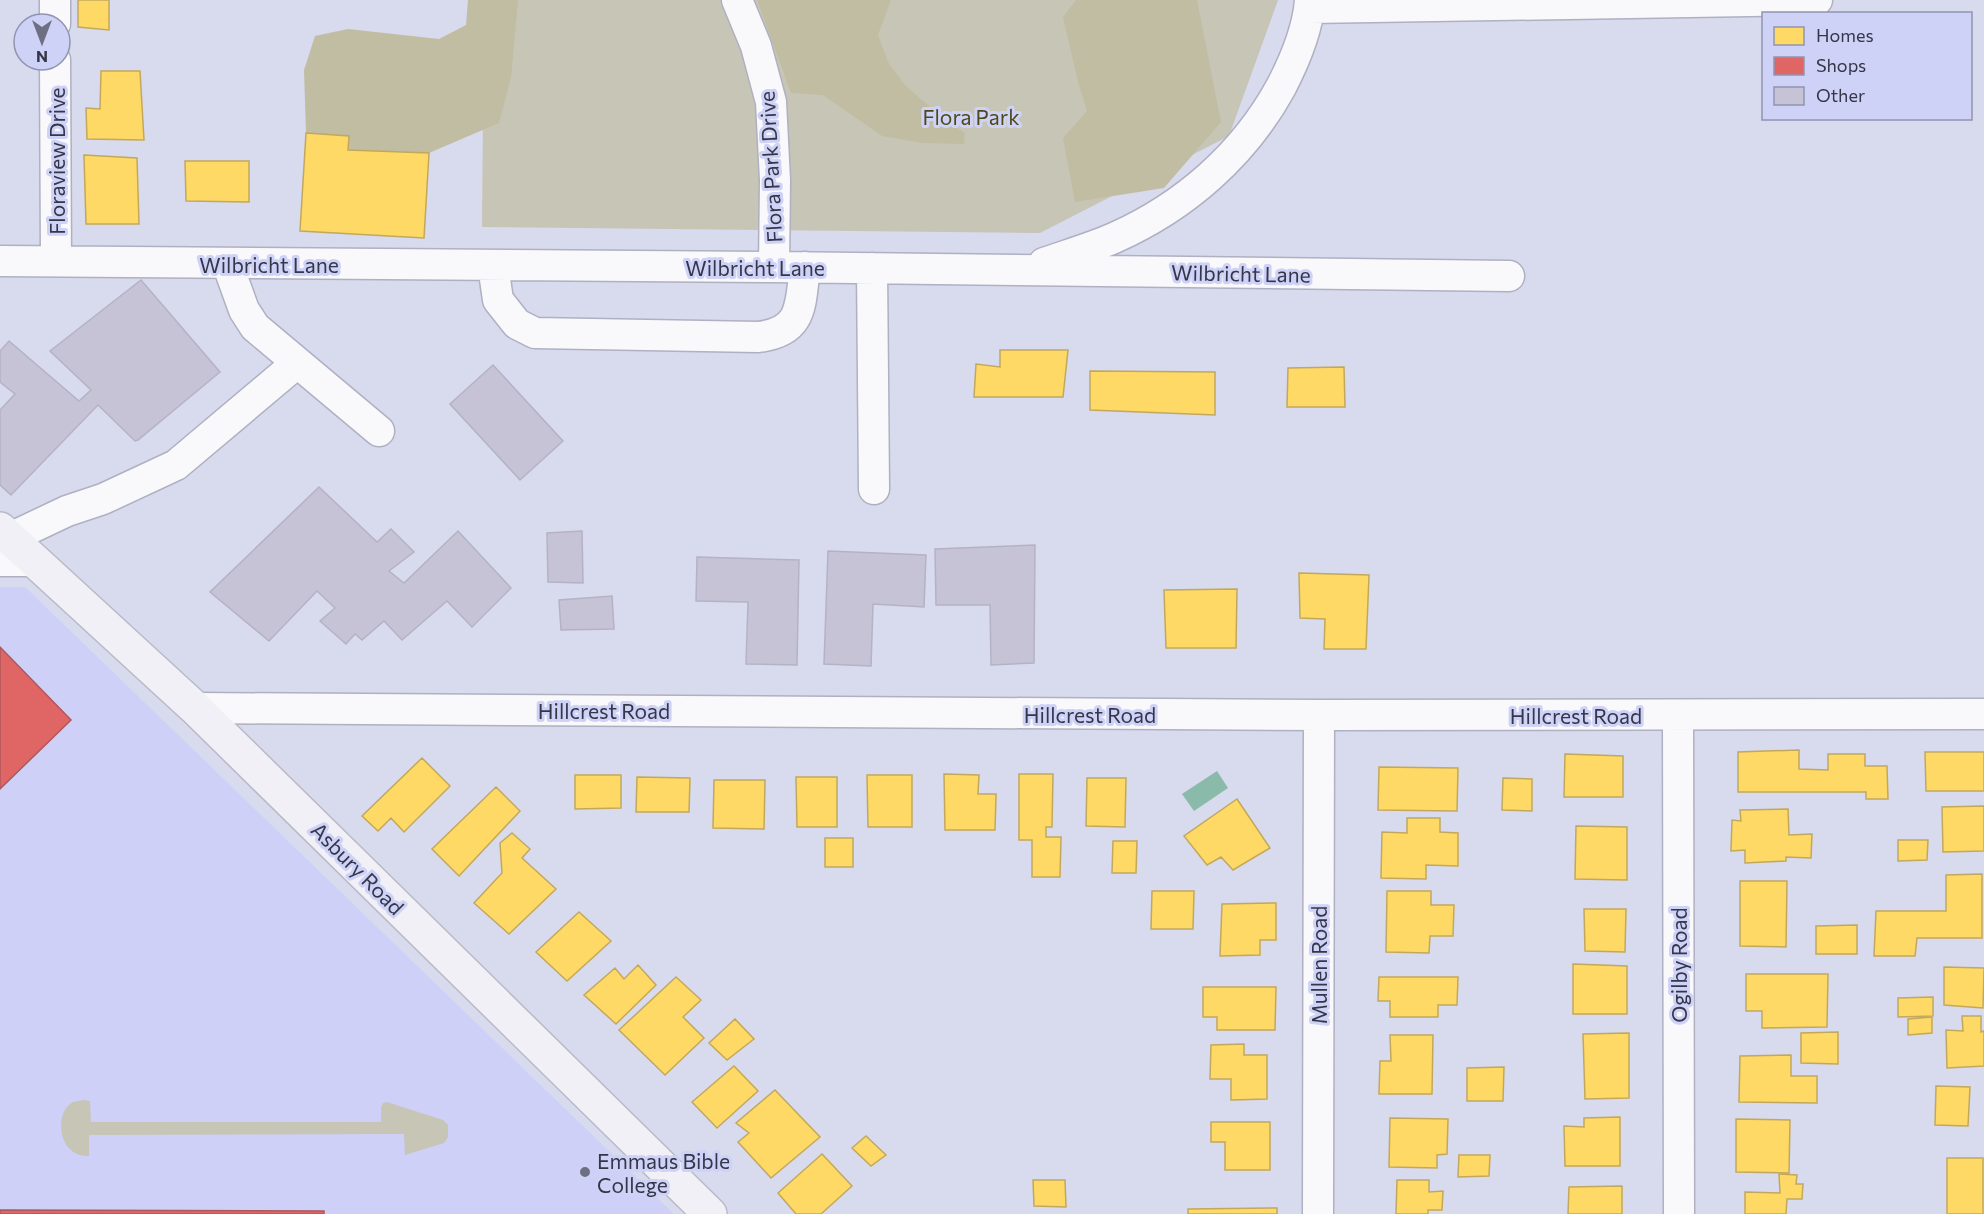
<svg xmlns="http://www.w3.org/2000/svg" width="1984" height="1214" font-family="Commissioner,sans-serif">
	<rect width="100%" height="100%" fill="#d8daee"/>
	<path fill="#ced0f7" d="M0 587H25L674 1214H0Z"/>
	<path fill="#c7c5b5" d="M484 0H1278L1229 136 1040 233 482 227Z
		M83 1100 90 1101 91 1122H381V1107L383 1103 387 1102 443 1120 448 1125V1137L444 1143 405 1155 404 1134 89 1135V1156C83 1156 76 1155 71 1150 58 1140 57 1110 73 1102 76 1101 80 1101 83 1100Z"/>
	<path fill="#c1bda3" d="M468 0H518L511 78 499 123 429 153 348 150 349 136 306 133 304 70 315 36 348 29 439 39 466 25Z
		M757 0H891L878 35 889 64 906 86 941 117 965 133 964 144 922 143 882 136 823 95 791 93Z
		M1076 0H1197L1221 122 1164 188 1075 202 1063 138 1087 111 1078 82 1063 17Z"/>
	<path fill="#8abaa9" d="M1217 771 1228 788 1194 811 1182 794Z"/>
	<path fill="#ffd966" stroke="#c2a85d" stroke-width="1.5" d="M78 0H109V30L78 27Z
		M101 71H140L144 140 87 139 86 108 100 109Z
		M306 133 349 136 348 150 429 153 424 238 300 231Z
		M84 155 137 158 139 224H86Z
		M185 161H249V202L186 201Z
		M1000 350H1068L1063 397H974L976 364 1000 367Z
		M1344 367 1345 407H1287L1288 368Z
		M1090 371 1215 372V415L1090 410Z
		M1299 573 1369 575 1366 649H1324L1325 619 1300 618Z
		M1237 589 1236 648H1166L1164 590Z
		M1799 750V769L1828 770V754H1865V766H1887L1888 799H1866V792H1738V752Z
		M1925 752H1984V791H1926Z
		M1565 754 1623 756V797H1564Z
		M422 758 450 786 404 832 391 818 378 831 362 816Z
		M1379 767 1458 768 1457 811 1378 810Z
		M944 774 979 775 978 794H996L995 830H945Z
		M1019 774H1053L1052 827H1046V837H1061L1060 877H1032V840H1019Z
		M575 775H621V808L575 809Z
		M867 775H912V827H868Z
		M637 777 690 778 689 812H636Z
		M796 777H837V827H797Z
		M1087 778H1126L1125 827 1086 826Z
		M1503 778 1532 779V811L1502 810Z
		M714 780H765L764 829 713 828Z
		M496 787 520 811 459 876 432 849Z
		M1237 799 1270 848 1233 870 1221 857 1207 865 1184 836Z
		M1984 806V851L1943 852 1942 807Z
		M1788 809 1789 835 1812 834 1811 858 1786 857V861L1745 863V850L1731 851 1732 820 1741 821 1740 810Z
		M1407 818H1440V832L1458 833V866L1426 865V879L1381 878 1382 832 1407 833Z
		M1576 826 1627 827V880L1575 879Z
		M512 833 530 849 522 858 556 889 509 934 474 903 502 873 500 843Z
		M825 838H853V867H825Z
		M1898 840H1928L1927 860 1898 861Z
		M1113 841H1137L1136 873H1112Z
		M1982 874V938H1917L1915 956H1874L1876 911H1946V875Z
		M1740 881H1787L1786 947 1740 946Z
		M1152 891H1194L1193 929H1151Z
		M1387 891H1431V905H1454L1453 936H1430L1429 953 1386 952Z
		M1276 903V940H1260V955L1220 956 1222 904Z
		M1584 909H1626L1625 952 1585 951Z
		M579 912 611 941 567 981 536 952Z
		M1857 925V954H1816V926Z
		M1573 964 1627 966V1014H1573Z
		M638 965 656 985 616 1024 584 995 615 968 624 979Z
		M1944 967 1984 968 1983 1008 1944 1005Z
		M1746 974H1828L1827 1027 1762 1028V1011H1746Z
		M676 977 701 1000 683 1017 704 1038 665 1075 619 1030Z
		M1379 977H1458L1457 1005H1438V1017H1390V1001H1378Z
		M1203 987H1276L1275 1030H1217V1017H1203Z
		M1933 997V1016L1898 1017V998Z
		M1962 1016H1981V1032L1984 1031V1066L1947 1068 1946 1030 1963 1031Z
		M1932 1017V1033L1908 1035V1019Z
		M735 1019 754 1039 727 1060 709 1043Z
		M1838 1032V1064L1801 1063V1033Z
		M1629 1033V1098L1585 1099 1583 1034Z
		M1390 1035H1433L1432 1094H1379L1380 1061H1391Z
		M1244 1044V1055H1267V1099L1231 1100V1079H1210L1211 1045Z
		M1791 1055V1076H1817V1103L1739 1102 1740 1056Z
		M734 1066 758 1091 717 1128 692 1102Z
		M1504 1067 1503 1101H1467V1068Z
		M1936 1086 1970 1087 1968 1126 1935 1125Z
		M775 1090 820 1137 771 1178 738 1142 749 1133 736 1123Z
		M1620 1117V1166H1565L1564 1126 1584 1127V1118Z
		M1390 1118 1448 1119 1447 1154 1437 1155V1168L1389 1167Z
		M1736 1119 1790 1120 1789 1173 1736 1172Z
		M1211 1122H1270V1170H1225V1142H1211Z
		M866 1136 886 1155 871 1166 852 1148Z
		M822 1154 852 1186 821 1214H796L778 1193Z
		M1459 1155H1490L1489 1176 1458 1177Z
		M1947 1158H1983V1214H1947Z
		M1779 1174 1797 1175 1796 1184H1803L1802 1199H1787L1786 1214H1745V1192L1780 1193Z
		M1033 1180H1065L1066 1207 1034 1206Z
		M1397 1180H1429V1192L1443 1191 1442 1210H1428V1214H1396Z
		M1622 1186V1214H1568L1569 1187Z
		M1277 1208V1214H1188V1209Z"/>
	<path fill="#e06666" stroke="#ad585d" stroke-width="1.5" d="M0 647 71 720 0 789Z
		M0 1210 324 1211V1214H0Z"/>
	<path fill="#c5c3d5" stroke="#b5b2c4" stroke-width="1.5" d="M141 280 220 372 138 440 135 441 98 405 11 495 0 485V410L15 394 0 382V351L9 341 79 401 91 390 50 351Z
		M493 365 563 441 520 480 450 404Z
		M319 487 377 542 391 529 414 552 389 571 404 583 458 531 511 588 472 627 447 601 402 640 384 621 362 640 355 634 346 644 320 621 335 608 317 591 269 641 210 592Z
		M582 531 583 583 548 582 547 533Z
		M1035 545 1034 663 991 665 990 605H936L935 549Z
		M828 551 926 555 924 607 873 604 871 666 824 664Z
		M697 557 799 560 797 665 746 664 748 602 696 601Z
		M612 596 614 629 561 630 559 600Z"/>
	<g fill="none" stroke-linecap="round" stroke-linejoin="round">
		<defs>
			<path id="minor" d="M55 0V24
				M737 0 756 46 771 102 775 180 774 267
				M1310 8 1817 0
				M55 60 56 261
				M0 261 774 267 1509 276
				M227 263 244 310 255 327 379 431
				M1044 263C1067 255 1091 248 1114 238 1184 207 1244 155 1281 87 1294 62 1308 28 1310 0
				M493 265 498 300 517 324 535 333 758 337C804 332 800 304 805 267
				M872 268 874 489
				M10 538 67 511 103 499 176 465 297 363
				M0 561H35
				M195 708 1319 715 1984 714
				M1678 715 1679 1214
				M1318 1214 1319 715"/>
			<path id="major" d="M0 529 195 708 710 1214"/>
		</defs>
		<use href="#minor" stroke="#afb0c1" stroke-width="33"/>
		<use href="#major" stroke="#b9bac6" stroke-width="36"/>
		<use href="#minor" stroke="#f9f9fc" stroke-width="30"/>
		<use href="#major" stroke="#f0f0f6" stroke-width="33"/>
	</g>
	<circle fill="#6e6f82" stroke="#cfd2f7" stroke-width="2" cx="585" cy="1172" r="6"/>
	<g text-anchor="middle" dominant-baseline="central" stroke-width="6" stroke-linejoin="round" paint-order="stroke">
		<g font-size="21" fill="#4e4816" stroke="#cfd2f7">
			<text x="971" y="116">Flora Park</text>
		</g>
		<g font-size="21" fill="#353648" stroke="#cfd2f7">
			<text transform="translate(56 161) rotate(-90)">Floraview Drive</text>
			<text transform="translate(770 167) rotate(-93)">Flora Park Drive</text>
			<text x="269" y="264">Wilbricht Lane</text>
			<text x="755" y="267">Wilbricht Lane</text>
			<text transform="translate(1241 273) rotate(1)">Wilbricht Lane</text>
			<text x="604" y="710">Hillcrest Road</text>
			<text x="1090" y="714">Hillcrest Road</text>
			<text x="1576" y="715">Hillcrest Road</text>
			<text transform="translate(358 868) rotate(45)">Asbury Road</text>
			<text transform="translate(1318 965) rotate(-90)">Mullen Road</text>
			<text transform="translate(1678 965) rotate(-90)">Ogilby Road</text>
		</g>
		<g font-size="21" fill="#353648" stroke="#cfd2f7" text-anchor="start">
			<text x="597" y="1160">Emmaus Bible<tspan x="597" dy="24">College</tspan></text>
		</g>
	</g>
	<rect x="1762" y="12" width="210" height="108" fill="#cfd2f7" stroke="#9194b1" stroke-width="1.5"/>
	<rect x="1774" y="27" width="30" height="18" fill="#ffd966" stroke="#9194b1" stroke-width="1.5"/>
	<text x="1816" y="42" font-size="18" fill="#353648">Homes</text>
	<rect x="1774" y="57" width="30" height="18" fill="#e06666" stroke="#9194b1" stroke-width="1.5"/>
	<text x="1816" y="72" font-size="18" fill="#353648">Shops</text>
	<rect x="1774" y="87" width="30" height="18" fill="#c5c3d5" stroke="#9194b1" stroke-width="1.5"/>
	<text x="1816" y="102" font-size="18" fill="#353648">Other</text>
	<g transform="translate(42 42) rotate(180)"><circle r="28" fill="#cfd2f7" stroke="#9194b1" stroke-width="1.5"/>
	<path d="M0-4.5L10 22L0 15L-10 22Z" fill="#6e6f82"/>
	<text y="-9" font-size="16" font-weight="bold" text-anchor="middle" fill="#353648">N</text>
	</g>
</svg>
